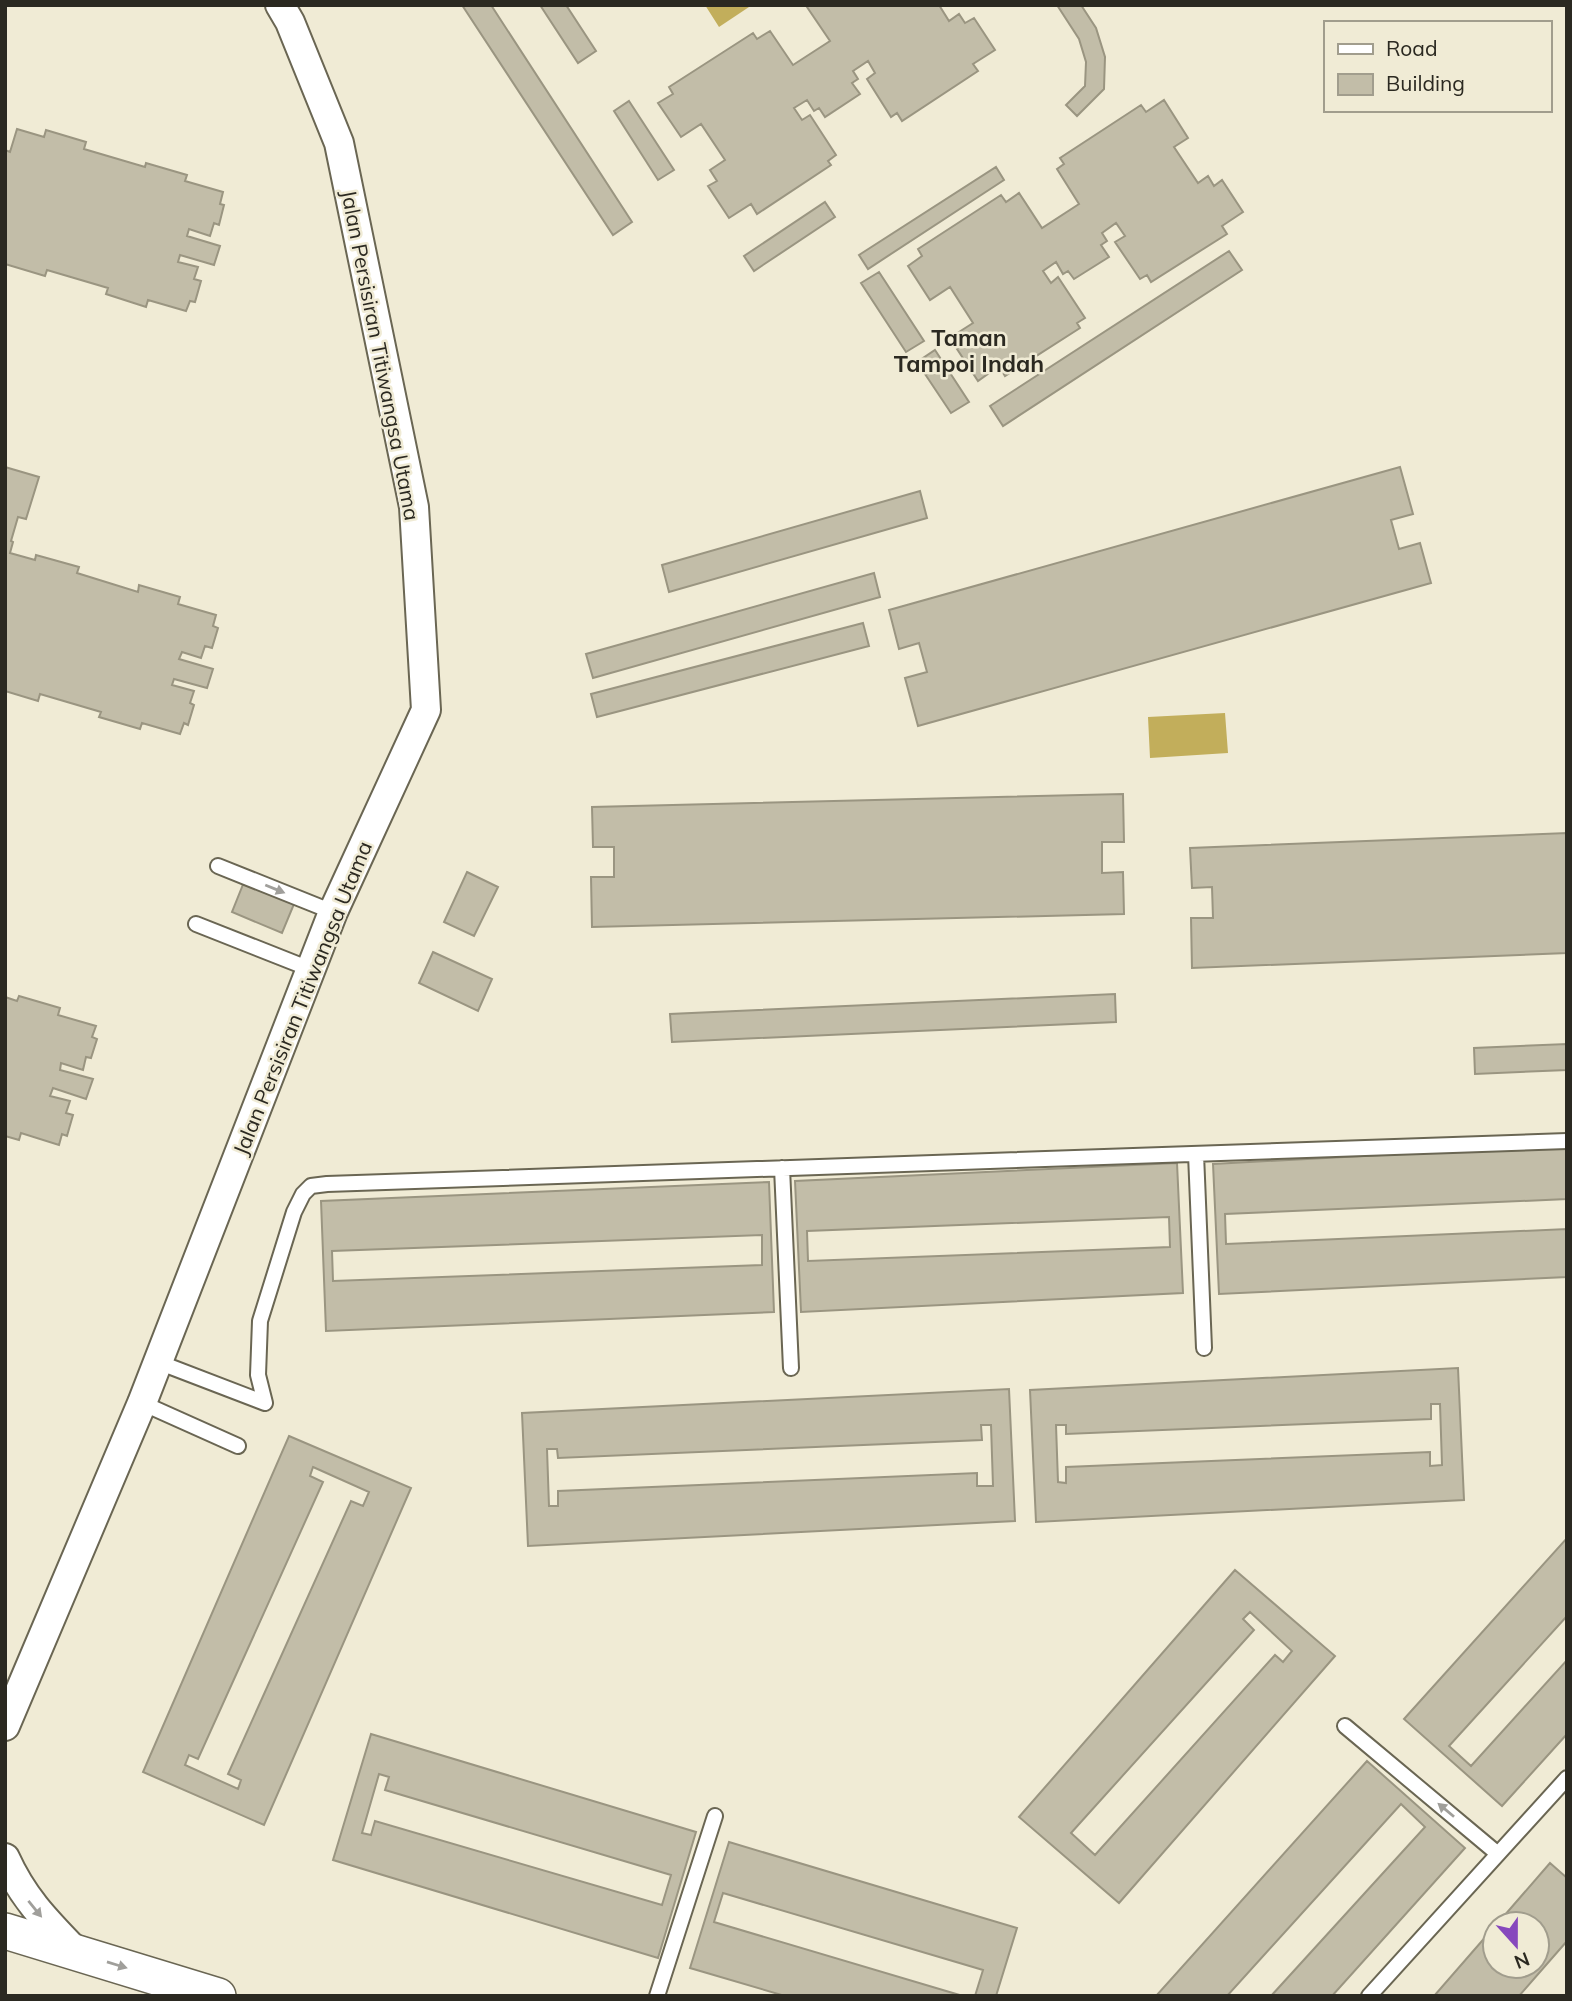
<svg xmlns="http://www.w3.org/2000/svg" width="1572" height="2001" font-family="Mulish,sans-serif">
	<rect width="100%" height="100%" fill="#f0ebd5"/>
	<path fill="#c2ae5b" d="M705 5H752L719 27Z
		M1225 713 1228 753 1150 758 1148 717Z"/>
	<path fill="#c2bda8" stroke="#9a9581" stroke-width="2" fill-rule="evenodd" d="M462 5H491L632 222 613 235Z
		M540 5H566L596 51 578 63Z
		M810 5H939L949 21 959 14 965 23 974 18 995 50 973 64 978 71 902 121 897 113 891 117 867 79 875 73 868 61 853 71 858 79 852 83 860 94 825 117 819 108 814 111 807 100 794 108 802 120 810 115 836 155 828 161 831 165 757 214 751 204 729 218 708 186 717 181 710 170 725 160 701 124 681 137 658 103 673 94 669 87 753 33 757 39 770 31 793 65 830 41 807 7Z
		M1057 5H1081L1096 28 1105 57 1104 89 1077 116 1066 105 1085 86 1086 62 1079 39Z
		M1164 100 1188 138 1174 147 1198 183 1208 176 1214 186 1222 180 1243 212 1222 226 1227 234 1151 282 1147 275 1140 279 1115 242 1125 236 1116 223 1102 233 1107 241 1101 245 1109 257 1074 279 1068 271 1063 274 1056 262 1043 271 1051 283 1058 277 1085 318 1077 323 1080 328 1005 376 999 366 978 381 957 349 966 343 959 332 973 323 950 287 930 300 908 266 922 256 918 249 1001 195 1006 202 1019 193 1042 228 1079 204 1057 169 1064 164 1060 158 1141 105 1146 112Z
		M629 101 674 170 658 180 614 111Z
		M17 129 44 137 46 130 86 142 84 149 145 167 146 163 187 175 185 181 223 192 220 204 224 205 219 225 214 223 210 236 189 229 187 236 220 246 214 265 180 255 178 262 198 267 194 279 201 281 195 302 190 301 186 311 148 300 146 307 106 294 108 288 47 270 45 276 5 264V150L10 152Z
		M996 167 1004 180 868 269 859 255Z
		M825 202 835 217 754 271 744 256Z
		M1229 251 1242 270 1003 426 990 406Z
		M879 272 924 341 906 352 861 283Z
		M935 350 969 402 951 413 917 362Z
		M5 467 39 477 26 519 18 517 11 541 13 542 10 553 35 560 36 555 79 567 77 573 138 592 139 585 180 597 178 604 216 615 213 626 218 628 212 648 205 646 201 658 182 652 179 659 213 669 207 688 174 679 172 685 194 691 190 703 194 705 188 725 184 723 180 734 142 723 140 729 99 717 101 712 40 694 38 701 5 691Z
		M1400 467 1413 514 1391 520 1399 549 1420 543 1431 583 918 726 905 678 927 672 919 643 899 649 889 610Z
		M920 491 927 518 669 592 662 565Z
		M874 573 880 597 593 678 586 654Z
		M863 623 869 646 597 717 591 694Z
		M1123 794 1124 842H1102V873L1123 872 1124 914 592 927 591 877H614V847H593L592 807Z
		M1567 833V953L1192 968 1191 918H1213L1212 887 1192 888 1190 848Z
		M467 872 498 887 474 936 444 922Z
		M244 882 294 904 282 933 232 912Z
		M433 952 492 979 478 1011 419 983Z
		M1115 994 1116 1022 672 1042 670 1014Z
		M19 996 60 1008 58 1015 96 1026 92 1037 97 1039 91 1058 86 1057 83 1070 61 1063 60 1070 93 1079 86 1099 53 1088 50 1096 70 1101 66 1113 73 1115 67 1136 62 1134 59 1145 21 1133 19 1140 5 1136V997L17 1001Z
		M1567 1044V1070L1475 1074 1474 1048Z
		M1567 1145V1199L1225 1214 1226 1244 1567 1229V1277L1219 1294 1213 1164Z
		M1177 1163 1183 1293 801 1312 795 1181ZM1169 1217 1170 1247 808 1261 807 1231Z
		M769 1182 774 1312 326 1331 321 1201ZM762 1235V1265L333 1281 332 1251Z
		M1458 1368 1464 1500 1036 1522 1030 1390ZM1431 1404H1440L1442 1465 1430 1466V1452L1066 1467V1483L1058 1482 1056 1425H1066V1434L1431 1419Z
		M1009 1389 1015 1521 528 1546 522 1413ZM981 1425H991L993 1486H977V1473L558 1491V1506H549L547 1449H557L558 1458 982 1440Z
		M289 1436 411 1488 264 1825 143 1772ZM313 1467 369 1492 363 1506 351 1501 228 1774 241 1780 238 1789 185 1765 189 1755 198 1759 323 1482 310 1476Z
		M1567 1538V1616L1449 1746 1471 1766 1567 1660V1734L1502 1806 1404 1719Z
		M1235 1570 1335 1656 1119 1903 1019 1817ZM1250 1612 1292 1651 1283 1662 1275 1655 1095 1855 1071 1833 1254 1630 1243 1619Z
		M371 1734 696 1832 658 1958 333 1860ZM379 1774 389 1777 385 1790 671 1875 662 1905 375 1821 371 1835 362 1833Z
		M1367 1761 1465 1848 1332 1996H1271L1425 1827 1401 1804 1227 1996H1156Z
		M729 1842 1017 1928 996 1996H975L983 1970 723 1893 714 1922 963 1996H785L690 1968Z
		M1550 1863 1567 1878V1941L1519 1996H1434L1495 1926V1966H1537V1924H1497Z"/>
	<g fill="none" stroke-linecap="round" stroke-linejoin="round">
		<defs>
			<path id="service" d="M218 866 333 912
				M196 924 310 969
				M1196 1154 1204 1348
				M782 1168 791 1368
				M158 1362 265 1403
				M142 1403 238 1446
				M265 1403 258 1375 260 1321 294 1212 303 1194 311 1186 327 1184 1567 1141
				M1345 1726 1498 1854
				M657 1996 715 1816
				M1369 1996 1567 1778"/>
			<path id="minor" d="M5 1726 142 1403 333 912 426 710 414 507 339 143 290 22 280 5
				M5 1858C23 1898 46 1921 76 1952"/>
			<path id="tertiary" d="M5 1931 218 1996"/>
		</defs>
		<use href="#service" stroke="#6a6653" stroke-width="18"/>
		<use href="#minor" stroke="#6a6653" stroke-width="32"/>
		<use href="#tertiary" stroke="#6a6653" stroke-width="38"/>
		<use href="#service" stroke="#fff" stroke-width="14"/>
		<use href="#minor" stroke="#fff" stroke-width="28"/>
		<use href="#tertiary" stroke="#fff" stroke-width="35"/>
	</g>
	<defs><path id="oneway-solid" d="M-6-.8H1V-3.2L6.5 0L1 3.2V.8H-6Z" transform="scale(1.75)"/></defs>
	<g fill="#a09f9b">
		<use href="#oneway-solid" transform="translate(275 889) rotate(22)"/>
		<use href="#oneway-solid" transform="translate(1446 1810) rotate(-140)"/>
		<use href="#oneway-solid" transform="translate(35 1909) rotate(51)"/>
		<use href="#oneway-solid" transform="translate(117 1965) rotate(17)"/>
	</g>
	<g text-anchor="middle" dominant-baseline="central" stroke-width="5" stroke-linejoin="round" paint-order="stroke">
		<g font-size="21" fill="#2b2921" stroke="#f0ebd5">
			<text transform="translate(381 355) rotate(79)">Jalan Persisiran Titiwangsa Utama</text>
			<text transform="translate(302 998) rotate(-68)">Jalan Persisiran Titiwangsa Utama</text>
		</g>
		<g font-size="23" font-weight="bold" fill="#2b2921" stroke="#f0ebd5">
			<text x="969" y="337">Taman<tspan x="969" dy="26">Tampoi Indah</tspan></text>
		</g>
	</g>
	<rect width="1572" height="2001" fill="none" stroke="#2b2921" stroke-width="14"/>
	<rect x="1324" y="21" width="228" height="91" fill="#f0ebd5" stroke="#a19d8d" stroke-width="2"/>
	<rect x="1338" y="44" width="35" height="10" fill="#ffffff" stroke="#a19d8d" stroke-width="2"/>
	<text x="1386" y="56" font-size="21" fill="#2b2921">Road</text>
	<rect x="1338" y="74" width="35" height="21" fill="#c2bda8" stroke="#a19d8d" stroke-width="2"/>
	<text x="1386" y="91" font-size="21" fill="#2b2921">Building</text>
	<g transform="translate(1516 1945) rotate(159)"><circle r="33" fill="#f0ebd5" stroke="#a19d8d" stroke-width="2"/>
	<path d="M0-5L12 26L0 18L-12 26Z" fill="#8748bd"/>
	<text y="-10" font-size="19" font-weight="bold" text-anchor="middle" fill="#2b2921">N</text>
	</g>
</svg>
